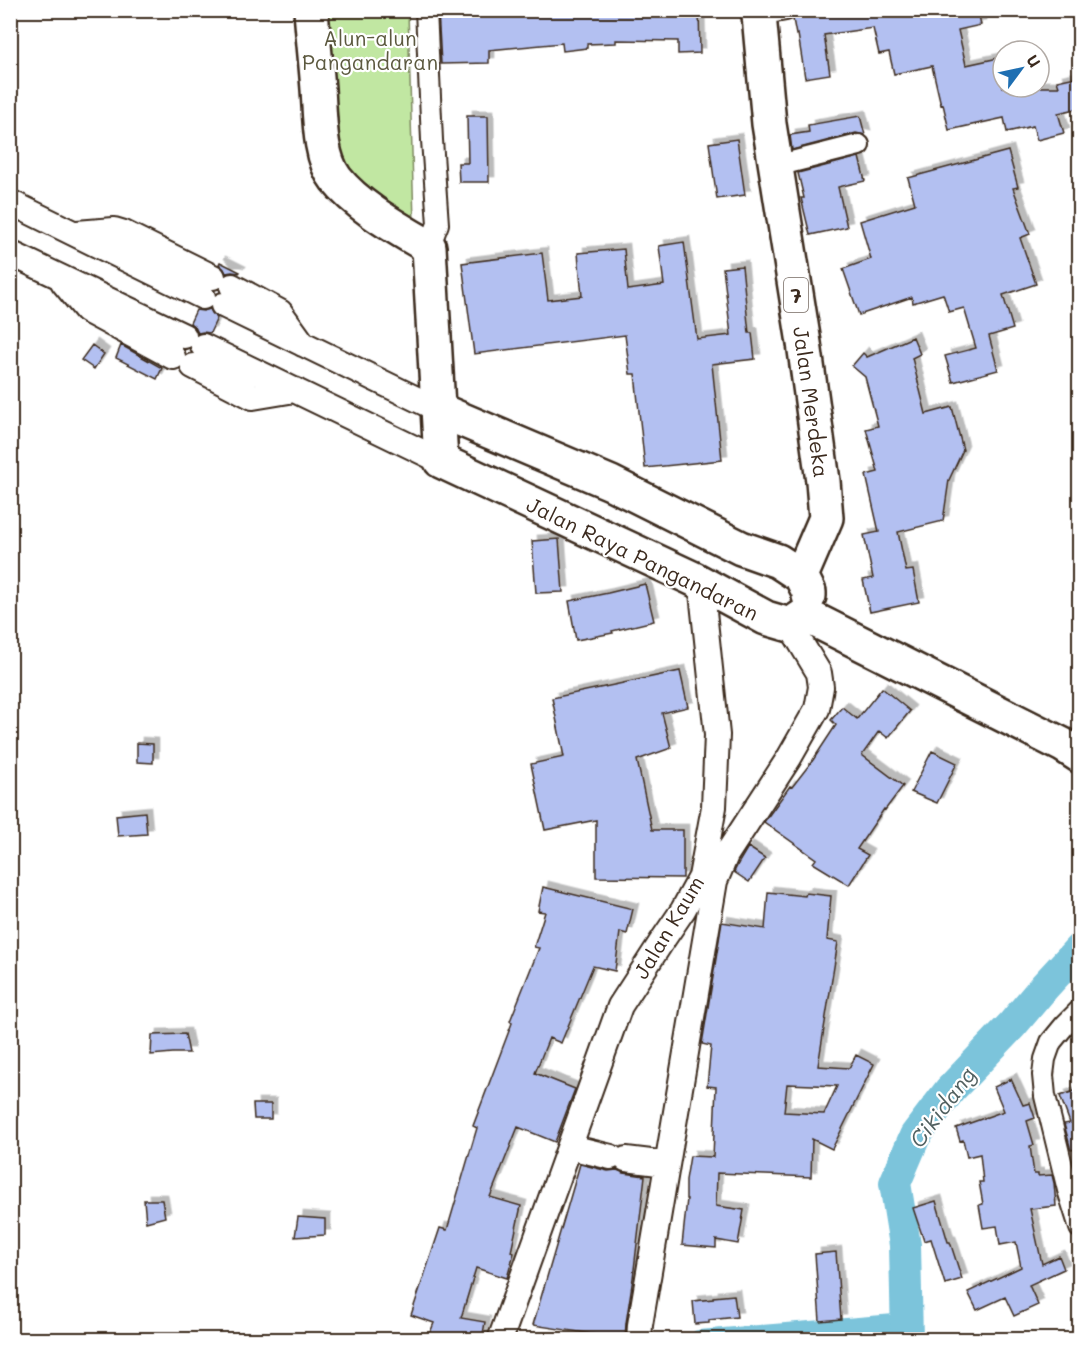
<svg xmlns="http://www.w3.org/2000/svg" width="1090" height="1350" font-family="Mali,sans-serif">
	<defs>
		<filter id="shadow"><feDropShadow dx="5.5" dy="-5.5" stdDeviation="0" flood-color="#0004"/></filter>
	</defs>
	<rect width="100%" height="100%" fill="#fff"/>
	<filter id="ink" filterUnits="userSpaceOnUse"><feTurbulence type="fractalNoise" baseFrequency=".0167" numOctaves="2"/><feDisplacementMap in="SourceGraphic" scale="12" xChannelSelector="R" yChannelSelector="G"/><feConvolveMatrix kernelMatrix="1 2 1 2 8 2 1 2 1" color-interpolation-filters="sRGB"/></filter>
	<g filter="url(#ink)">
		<path fill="#c1e7a2" stroke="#7e8860" stroke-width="1.5" d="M328 11H408L414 223 353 181 341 152Z"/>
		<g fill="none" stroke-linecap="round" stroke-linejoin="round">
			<path stroke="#7bc4db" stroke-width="20" d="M699 1340 907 1323"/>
			<path stroke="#7bc4db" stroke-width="32" d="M907 1340 905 1245 895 1183 915 1136 950 1090 1012 1025 1044 987 1080 948"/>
		</g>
		<path fill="#b3c0f1" stroke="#3b2a1e" stroke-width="1.5" fill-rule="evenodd" filter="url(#shadow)" d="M438 10H699L700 53 678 54V41L616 40V43L587 44V48L563 51 562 43 489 50V63L441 64Z
			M844 10H978L981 25 958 30 966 65 1003 57V87H1059L1057 81 1080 76V108L1058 113 1064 133 1037 140 1033 126 1007 132 1004 118 949 130 943 104 941 105 932 66 894 74 889 52 879 54 873 28 824 35 830 74 805 78 798 34 796 35 793 19 796 16Z
			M467 116H488L489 182H459L458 163H468Z
			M860 116 865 135 856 133 792 150 790 135 809 132 808 125Z
			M737 139 745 195 717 199 709 143Z
			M1008 151 1018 187 1013 188 1030 234 1020 238 1036 284 1003 295 1013 329 989 336 998 370 953 382 945 356 976 348 964 308 949 312 943 294 913 303 912 297 859 315 843 269 871 259 860 221 915 204 908 178Z
			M859 157 865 181 838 187 847 227 810 235 801 198H804L798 173Z
			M684 242 697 339 731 335 723 268 742 266 749 333H752L755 359 712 364 722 460 645 468 635 374H630L625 335 474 354 462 263 542 253 548 300 582 296 578 253 624 249 628 290 664 285 659 246Z
			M220 262 240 272 239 273 232 272 226 273 224 269 219 264Z
			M210 309 212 313 217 318 210 333 203 332 198 333 195 327 190 323 196 310 203 311Z
			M913 337 920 354 912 358 926 414 952 407 963 450 949 480 943 521 898 532 906 571 913 570 919 602 870 612 863 580 873 578 864 535 879 532 866 475 878 472 866 429 878 426 865 377 852 366 863 353 867 357Z
			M92 345 104 354 94 369 81 360Z
			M121 345 162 368 157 379 116 358Z
			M559 539 563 592 536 593 532 541Z
			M645 584 654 621 612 631 613 633 576 640 569 601 608 593Z
			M680 671 688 707 662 713 671 748 637 760 652 830H683V878L596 877V820L545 830 531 764 564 757 552 698Z
			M882 688 910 711 888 738 879 731 862 755 903 786 885 810 884 809 857 849 868 855 849 885 813 863 816 859 764 822 790 786 792 787 813 760 836 725 831 720 842 707 857 719Z
			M137 743 153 744V763L137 762Z
			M932 751 957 763 937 803 911 792Z
			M145 812 147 834 118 836 116 815Z
			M748 847 765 858 749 882 734 872 739 862Z
			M543 887 633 909 627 934 620 932 615 971 593 966 561 1043 549 1038 535 1073 575 1089 555 1142 518 1127 490 1197 521 1206 511 1252 514 1253 507 1278 476 1268 461 1318 485 1322 482 1340H427L434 1323 411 1315 440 1228 447 1230 477 1128 473 1126 512 1023 510 1021 539 948 534 947 545 912 538 911Z
			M768 892 805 896 806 893 831 896 827 940 838 942 818 1066 849 1068 856 1055 874 1064 832 1149 812 1139 811 1177 717 1173 716 1206 744 1210 738 1244 716 1240V1248L682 1245 687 1199H686V1180L690 1156 713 1157 716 1087 707 1086 711 1046 702 1044 722 922 765 929ZM787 1084 837 1086 824 1114 784 1112Z
			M185 1034 189 1053H173L151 1055 152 1035Z
			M1011 1079 1023 1105 1030 1103 1035 1118 1027 1121 1034 1145 1030 1146 1034 1174H1038V1176L1052 1175 1054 1183 1056 1206 1030 1209 1042 1264 1059 1256 1064 1269 1029 1285 1038 1305 1014 1316 1005 1297 977 1310 968 1292 1021 1267 1016 1242 1000 1245 997 1226 983 1228 979 1205 983 1204 979 1182H983L980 1154 967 1157 963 1140 960 1141 956 1128 1004 1111 994 1087Z
			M1080 1089V1148L1071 1150 1064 1124 1070 1123 1060 1096Z
			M253 1104H271V1119H254Z
			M580 1164 608 1171 617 1170 624 1173 645 1176 633 1278 626 1323 625 1339 533 1325Z
			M144 1200H162L165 1217 146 1222Z
			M936 1201 948 1242H950L962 1279 945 1284 931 1239 924 1241 913 1208Z
			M298 1217 325 1219V1235L295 1237Z
			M836 1252 841 1319 820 1321 815 1254Z
			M734 1295 737 1317 709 1320V1323L695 1324 693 1301 713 1299V1297Z"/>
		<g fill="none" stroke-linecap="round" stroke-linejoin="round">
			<defs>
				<path id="minor" d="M426 10 432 140 438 224 429 247
					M759 15 786 10
					M776 166 859 145
					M1080 1010 1065 1025 1051 1042 1045 1059 1043 1075 1045 1096 1068 1190 1080 1228"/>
				<path id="tertiary" d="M10 202 203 297
					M77 233 114 230 124 233 213 277
					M10 253 184 336
					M63 282 86 310 91 313 173 357
					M232 286 280 312 303 344
					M223 305 439 410
					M203 346 441 461
					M193 366 253 397 295 390
					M570 1147 611 1157
					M626 1159 667 1164
					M500 1340 620 1006 664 938 683 910 701 877 714 807 717 735 701 583
					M639 1340 640 1325 715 881 726 855 789 758 817 709 821 687 819 673 790 625"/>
				<path id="trunk" d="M311 10C313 37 316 63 318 89 320 116 319 157 336 179 358 207 399 229 429 247L441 461 694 579 766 618 790 625 805 615
					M757 10 759 15 769 124 804 343 823 481 826 518 801 576
					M439 410 611 483 741 548 778 561 801 576 809 592V596
					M805 615 1063 745 1080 756"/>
			</defs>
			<use href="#minor" stroke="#3b2a1e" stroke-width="24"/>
			<use href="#tertiary" stroke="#3b2a1e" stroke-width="28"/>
			<use href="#trunk" stroke="#3b2a1e" stroke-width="38"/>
			<use href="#minor" stroke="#fff" stroke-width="20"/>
			<use href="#tertiary" stroke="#fff" stroke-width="24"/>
			<use href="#trunk" stroke="#fff" stroke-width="33"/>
		</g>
	</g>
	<g text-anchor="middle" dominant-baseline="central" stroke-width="4.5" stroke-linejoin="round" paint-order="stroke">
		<rect fill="#fff" stroke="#766a62" stroke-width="1.5" x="784" y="278" width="24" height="34" rx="4.5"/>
		<g font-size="20" font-weight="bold" fill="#3b2a1e">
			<text x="796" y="295">7</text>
		</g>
		<g font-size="21" fill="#5c593f" stroke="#fff">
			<text x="370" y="37">Alun-alun<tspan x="370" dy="24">Pangandaran</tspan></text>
		</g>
		<g font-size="21" fill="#3b2a1e" stroke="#fff">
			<text transform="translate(812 402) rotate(82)">Jalan Merdeka</text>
			<text transform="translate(643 558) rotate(26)">Jalan Raya Pangandaran</text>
			<text transform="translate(668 927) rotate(-59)">Jalan Kaum</text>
		</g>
		<g font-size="22" font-style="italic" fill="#516060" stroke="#fff">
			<text transform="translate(942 1107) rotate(-53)">Cikidang</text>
		</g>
	</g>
	<rect width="1090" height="1350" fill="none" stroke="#fff" stroke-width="36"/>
	<rect x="18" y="18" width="1054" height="1314" fill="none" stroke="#3b2a1e" stroke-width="2" filter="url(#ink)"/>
	<g transform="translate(1021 69) rotate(57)"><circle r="28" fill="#ffffff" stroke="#b1aaa5" stroke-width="1.5"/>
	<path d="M0-4.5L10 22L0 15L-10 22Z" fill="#1f6fb2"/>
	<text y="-9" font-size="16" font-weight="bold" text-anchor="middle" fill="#3b2a1e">U</text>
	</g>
</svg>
